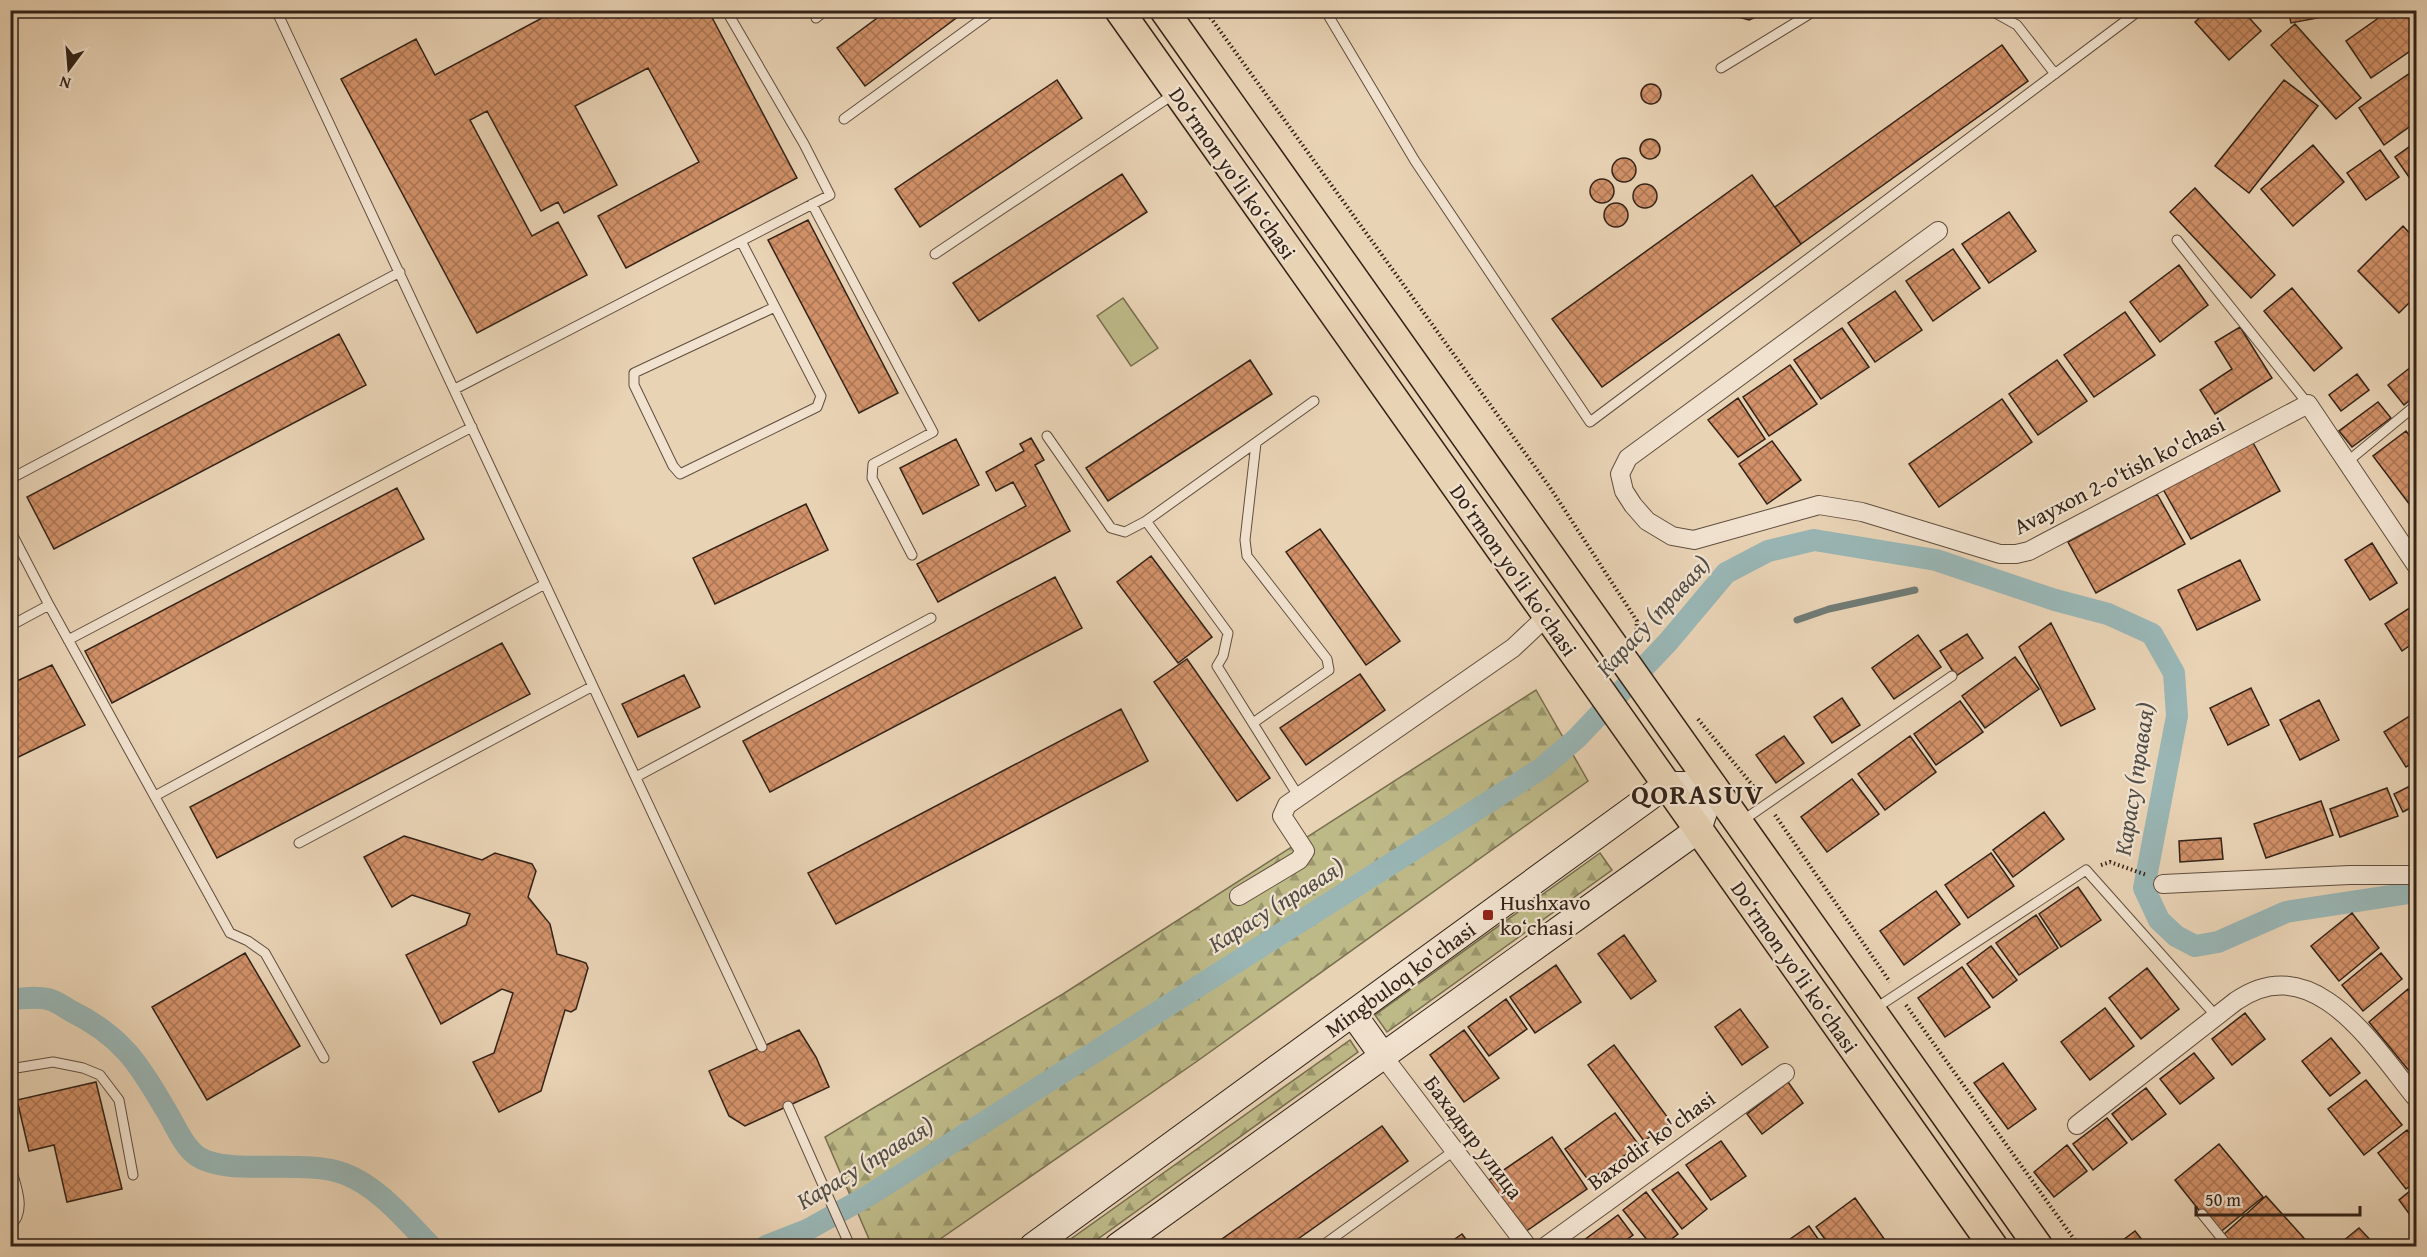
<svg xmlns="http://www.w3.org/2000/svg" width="2427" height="1257" font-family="'Gentium Book Plus',serif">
	<defs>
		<pattern id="forest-firs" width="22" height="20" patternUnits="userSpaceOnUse" patternTransform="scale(1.5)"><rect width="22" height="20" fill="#beba88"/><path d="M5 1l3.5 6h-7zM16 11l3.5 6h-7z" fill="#9b976e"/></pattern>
		<pattern id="building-cross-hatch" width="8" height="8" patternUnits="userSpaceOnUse" patternTransform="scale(1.5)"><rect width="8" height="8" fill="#d29169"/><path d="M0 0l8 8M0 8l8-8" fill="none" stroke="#ab7655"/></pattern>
	</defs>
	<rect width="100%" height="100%" fill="#e9d3b5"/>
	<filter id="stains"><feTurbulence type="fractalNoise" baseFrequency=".00333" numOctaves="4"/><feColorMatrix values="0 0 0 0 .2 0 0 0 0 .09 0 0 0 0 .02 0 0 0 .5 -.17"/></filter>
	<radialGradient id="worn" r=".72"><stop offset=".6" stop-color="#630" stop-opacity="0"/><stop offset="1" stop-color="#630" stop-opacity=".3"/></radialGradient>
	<path fill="#beba88" stroke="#786e50" stroke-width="1.5" d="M1123 298 1158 348 1131 366 1097 316Z"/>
	<path fill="url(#forest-firs)" stroke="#786e50" stroke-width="1.5" d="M1536 690 1588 781 1196 1062 930 1246H872L825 1137 1063 994Z
		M1600 853 1612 870 1387 1032 1375 1015Z
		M1350 1040 1358 1052 1088 1246H1061Z"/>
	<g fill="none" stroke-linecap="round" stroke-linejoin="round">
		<path stroke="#707b76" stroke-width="7" d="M1797 620 1829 609 1915 590"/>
		<path stroke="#99b6b5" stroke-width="22" d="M10 999C22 999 36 996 47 999 55 1000 64 1007 71 1011 120 1035 138 1062 164 1107 174 1122 182 1145 197 1156 227 1177 304 1158 345 1174 379 1187 406 1221 431 1246
			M766 1246 807 1230 868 1196 1542 768 1577 738 1668 642 1726 573 1768 551 1814 540 1936 560 2055 600 2108 614 2152 634 2174 673 2177 716 2144 888 2159 920 2176 936 2195 946 2218 942 2286 912 2416 892"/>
	</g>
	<path fill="url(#building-cross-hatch)" stroke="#322218" stroke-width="1.5" d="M557 10H708L797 178 626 268 598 216 699 162 648 68 575 106 617 185 564 213 558 202 541 211 487 111 470 120 532 236 558 222 587 275 477 333 341 79 416 39 435 75Z
		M888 10H967L865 86 837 48Z
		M1764 10 1756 17 1749 20 1735 16 1730 10Z
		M2208 10H2242L2261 31 2229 60 2195 22Z
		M2288 10H2327L2328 16 2291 23Z
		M2390 10H2416V47L2371 78 2346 41Z
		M2295 24 2361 98 2336 119 2271 45Z
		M2002 45 2028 81 1801 244 1775 207Z
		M2416 69V122L2384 145 2359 108Z
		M1057 80 1082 118 920 227 895 189Z
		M2284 80 2318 106 2249 193 2215 166Z
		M1641 94a10 10 0 1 1 20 0a10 10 0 1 1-20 0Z
		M1640 149a10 10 0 1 1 20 0a10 10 0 1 1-20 0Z
		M2416 142V176L2411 180 2395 157Z
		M2313 145 2344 182 2293 226 2261 189Z
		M2380 150 2399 177 2366 200 2347 173Z
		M1612 170a12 12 0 1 1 24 0a12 12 0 1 1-24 0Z
		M1122 174 1147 212 979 321 953 283Z
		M1752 175 1801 244 1602 387 1552 319Z
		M1590 191a12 12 0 1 1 24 0a12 12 0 1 1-24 0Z
		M1633 196a12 12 0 1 1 24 0a12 12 0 1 1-24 0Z
		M2195 188 2275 275 2251 298 2170 212Z
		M1604 215a12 12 0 1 1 24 0a12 12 0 1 1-24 0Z
		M2009 212 2036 251 1989 283 1962 244Z
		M808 220 898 393 859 413 768 240Z
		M2403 226 2416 240V296L2399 313 2358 271Z
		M1953 249 1980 288 1933 321 1906 281Z
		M2179 265 2208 305 2160 342 2130 302Z
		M2292 288 2342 348 2314 371 2264 311Z
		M1895 291 1922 330 1875 362 1848 323Z
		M2125 312 2155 355 2094 397 2064 355Z
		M2240 327 2272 378 2215 414 2200 390 2232 369 2215 342Z
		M1842 328 1869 367 1821 399 1794 360Z
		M339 334 366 385 54 549 27 497Z
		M1250 360 1272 394 1108 501 1086 468Z
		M2057 360 2087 401 2038 435 2009 394Z
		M2416 363V395L2404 405 2388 385Z
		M1790 365 1817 404 1769 436 1743 397Z
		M2357 374 2369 390 2341 411 2329 395Z
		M1738 398 1765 439 1738 457 1708 420Z
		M2002 399 2032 442 1939 507 1909 464Z
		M2378 402 2391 418 2352 447 2339 431Z
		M2406 431 2416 445V513L2373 456Z
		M1031 438 1044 460 1035 465 1070 531 938 602 917 564 1026 506 1013 482 996 491 986 472 1024 451 1020 444Z
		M956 439 979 485 923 514 900 468Z
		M1772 441 1801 480 1767 504 1739 464Z
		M2252 441 2280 491 2191 539 2163 489Z
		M397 488 424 539 112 703 85 651Z
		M2157 494 2185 544 2096 593 2068 542Z
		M806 504 828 550 715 604 693 558Z
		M1320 529 1400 641 1366 665 1286 552Z
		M2372 543 2397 583 2370 600 2345 560Z
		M1151 556 1212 637 1178 663 1117 582Z
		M2240 560 2260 600 2197 630 2178 590Z
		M1055 577 1082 628 770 792 743 741Z
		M2411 607 2416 615V641L2402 651 2385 624Z
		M2051 623 2095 709 2061 726 2019 647Z
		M1967 634 1983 658 1956 676 1940 651Z
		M1918 635 1941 667 1894 699 1872 668Z
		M502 643 530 694 217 858 190 807Z
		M2015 657 2039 689 1985 728 1962 696Z
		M1187 659 1270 778 1237 801 1154 682Z
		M52 665 85 725 10 761V684Z
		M1360 674 1385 710 1306 765 1280 728Z
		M684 675 700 707 638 737 622 704Z
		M2251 688 2269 725 2228 745 2210 708Z
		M1842 698 1860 725 1832 743 1814 717Z
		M2319 700 2339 740 2300 760 2280 720Z
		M1960 701 1983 732 1936 765 1914 734Z
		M1121 709 1148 761 836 924 808 873Z
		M2416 712V761L2406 767 2384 732Z
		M1784 736 1804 763 1776 783 1756 755Z
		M1910 736 1936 772 1885 810 1858 774Z
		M1852 779 1879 814 1827 852 1801 817Z
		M2416 783V805L2403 812 2394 794Z
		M2387 788 2398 816 2340 837 2330 809Z
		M2321 801 2333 835 2266 858 2254 824Z
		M2044 812 2064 839 2013 877 1993 850Z
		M404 836 482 860 495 853 532 864 536 871 528 897 550 924 557 954 580 961 586 963 588 968 576 1009 571 1012 565 1010 541 1091 499 1112 473 1062 494 1053 513 993 502 989 441 1024 406 955 466 925 470 914 412 895 392 907 364 857Z
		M2221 838 2223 859 2180 862 2179 841Z
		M1991 853 2014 886 1968 918 1945 885Z
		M2078 887 2101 920 2061 947 2039 914Z
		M1936 891 1960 924 1904 965 1880 931Z
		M2352 913 2379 948 2339 981 2311 946Z
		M2036 915 2058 948 2019 975 1996 943Z
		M1624 935 1656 981 1631 999 1598 954Z
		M1991 946 2017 980 1993 998 1967 964Z
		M245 953 300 1046 207 1100 152 1007Z
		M2381 953 2402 979 2363 1011 2342 985Z
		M1556 965 1581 1002 1535 1033 1510 997Z
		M1962 967 1990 1007 1945 1037 1918 998Z
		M2147 968 2179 1009 2141 1039 2109 998Z
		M2408 989 2416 999V1066L2410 1072 2369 1022Z
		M1506 999 1527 1029 1489 1056 1468 1027Z
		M2105 1008 2134 1046 2090 1080 2061 1042Z
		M1740 1009 1768 1047 1742 1065 1715 1027Z
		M2245 1013 2265 1039 2232 1065 2212 1039Z
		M799 1030 816 1057 829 1087 745 1126 729 1116 709 1071Z
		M1464 1030 1499 1078 1464 1102 1430 1055Z
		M2331 1038 2360 1073 2330 1096 2302 1061Z
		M1614 1045 1671 1122 1644 1141 1588 1065Z
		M2194 1053 2214 1078 2180 1104 2160 1079Z
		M2003 1063 2036 1109 2008 1129 1974 1083Z
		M2366 1080 2402 1125 2364 1155 2328 1109Z
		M96 1082 122 1189 67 1202 54 1145 29 1151 17 1100Z
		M1788 1082 1803 1103 1762 1134 1747 1114Z
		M2146 1088 2166 1114 2132 1140 2112 1114Z
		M1615 1113 1639 1145 1589 1181 1565 1149Z
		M2107 1118 2127 1143 2093 1170 2073 1144Z
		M1382 1126 1408 1161 1288 1246H1212Z
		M2407 1130 2416 1142V1181L2406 1189 2378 1153Z
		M1552 1137 1587 1189 1525 1232 1489 1180Z
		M1721 1141 1746 1176 1711 1200 1686 1165Z
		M2219 1144 2263 1197 2218 1234 2175 1180Z
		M2067 1145 2087 1171 2054 1197 2034 1172Z
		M1678 1172 1707 1209 1682 1229 1652 1190Z
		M2416 1186V1223L2399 1200Z
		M1646 1192 1678 1234 1662 1246H1652L1623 1210Z
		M2266 1196 2311 1246H2231L2222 1236Z
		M1855 1198 1885 1240 1876 1246H1830L1816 1227Z
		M1618 1215 1633 1235 1618 1246H1576Z
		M1809 1226 1823 1246H1780Z
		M2359 1228 2376 1246H2337Z
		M2135 1231 2147 1246H2115Z
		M1462 1234 1471 1246H1445Z"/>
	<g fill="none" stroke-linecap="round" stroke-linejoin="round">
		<defs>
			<path id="lane" d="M276 10 762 1047
				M1325 10 1415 161 1590 422 2140 10
				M1990 10 2017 25 2055 74
				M816 18 826 10
				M1721 68 1816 10
				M844 119 994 10
				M812 204 933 432 873 464 872 478 912 555
				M2177 240 2308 404
				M741 241 821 396 817 407 680 474 673 466 634 385V373L775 307
				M935 254 1174 94
				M455 389 830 195 804 144 726 10
				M1047 436 1111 528 1125 532 1146 521
				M2347 462 2416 405
				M10 479 400 272
				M10 530 49 605 230 933 248 941 265 953 324 1058
				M10 626 49 605
				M68 640 472 427
				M1253 723 1329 670 1327 659 1247 556 1245 540 1256 443
				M636 777 931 618
				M155 796 545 584
				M1299 797 1217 666 1223 656 1228 633 1146 521 1314 401
				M1742 821 1952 676
				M299 843 593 686
				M1873 1010 2086 870 2216 1016
				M10 1069 53 1062 83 1068 100 1075 119 1100 133 1175
				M788 1106 850 1246
				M10 1165C15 1184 28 1211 10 1226
				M2202 1214 2228 1246
				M1322 1246 1455 1150"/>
			<path id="street" d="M1938 231 1628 458 1620 474 1624 491 1633 505 1647 521 1672 536 1694 540 1819 505 1862 512 2000 554H2016L2029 551 2308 404 2416 565
				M2163 884 2350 875H2416
				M1239 896 1299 860 1305 851 1282 816 1287 805 1513 648 1547 616
				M1383 1056 1527 1246
				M2077 1125 2236 1001C2314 947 2374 1047 2416 1098
				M1546 1246 1785 1073"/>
			<path id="secondary" d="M1353 1014 1383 1056
				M1033 1246 1666 785H1713L1698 830 1118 1246"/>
			<path id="primary" d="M1119 10 1993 1246
				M1164 10 2038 1246"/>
		</defs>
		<use href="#lane" stroke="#604e3f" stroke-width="11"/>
		<use href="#street" stroke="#604e3f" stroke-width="20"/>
		<use href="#secondary" stroke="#322218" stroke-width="28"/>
		<use href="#primary" stroke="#322218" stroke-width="31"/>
		<path stroke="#322218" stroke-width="4" stroke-dasharray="1.5 3" stroke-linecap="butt" d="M1205 10 1551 489 1637 621 1636 634
			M1698 719 1758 792
			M1775 815 1890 982
			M2101 865 2110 862 2147 875
			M1906 1005 2079 1246"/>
		<use href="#lane" stroke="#f1e2cf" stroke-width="9"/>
		<use href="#street" stroke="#f1e2cf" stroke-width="18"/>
		<use href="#secondary" stroke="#f1e2cf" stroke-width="26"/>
		<use href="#primary" stroke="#e9d3b5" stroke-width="28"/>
	</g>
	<rect fill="#8f2418" stroke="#f1e2cf" stroke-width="2" x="1482" y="909" width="12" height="12" rx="3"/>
	<g text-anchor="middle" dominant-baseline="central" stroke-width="4.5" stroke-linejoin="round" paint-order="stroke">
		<g font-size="22" fill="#322218" stroke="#f1e2cf">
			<text transform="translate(1233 173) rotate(55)">Do‘rmon yo‘li ko‘chasi</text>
			<text transform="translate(2119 475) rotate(-27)">Avayxon 2-o'tish ko'chasi</text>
			<text transform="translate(1514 570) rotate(55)">Do‘rmon yo‘li ko‘chasi</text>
			<text transform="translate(1795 967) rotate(55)">Do‘rmon yo‘li ko‘chasi</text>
			<text transform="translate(1400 979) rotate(-36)">Mingbuloq ko'chasi</text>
			<text transform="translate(1474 1137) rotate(53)">Бахадыр улица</text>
			<text transform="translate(1651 1140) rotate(-36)">Baxodir ko'chasi</text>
		</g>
		<g font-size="22" fill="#322218" stroke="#f1e2cf" text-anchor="start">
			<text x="1500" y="902">Hushxavo<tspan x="1500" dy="25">koʻchasi</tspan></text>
		</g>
		<g font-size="24" font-style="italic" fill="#514e47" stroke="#f1e2cf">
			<text transform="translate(1653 616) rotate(-47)">Карасу (правая)</text>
			<text transform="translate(2134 779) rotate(-81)">Карасу (правая)</text>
			<text transform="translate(1276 905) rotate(-32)">Карасу (правая)</text>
			<text transform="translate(865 1163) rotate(-31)">Карасу (правая)</text>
		</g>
		<g font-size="28" font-weight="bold" letter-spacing="1.5" fill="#322218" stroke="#f1e2cf">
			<text x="1698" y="793">QORASUV</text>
		</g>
	</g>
	<rect width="2427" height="1257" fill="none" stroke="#e9d3b5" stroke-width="36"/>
	<rect x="12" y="12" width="2403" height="1233" fill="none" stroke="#322218" stroke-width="3"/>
	<rect x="18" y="18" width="2391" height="1221" fill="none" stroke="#322218" stroke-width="1.5"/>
	<g transform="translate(69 69) rotate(196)" stroke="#f1e2cf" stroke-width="4.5" paint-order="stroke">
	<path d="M0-4.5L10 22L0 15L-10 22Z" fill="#322218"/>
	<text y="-9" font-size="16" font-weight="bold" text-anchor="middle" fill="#322218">N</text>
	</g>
	<path d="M2196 1206v9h164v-9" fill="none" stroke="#322218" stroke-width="3"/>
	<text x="2205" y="1206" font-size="18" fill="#322218" stroke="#f1e2cf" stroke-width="4.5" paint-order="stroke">50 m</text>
	<rect width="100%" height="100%" filter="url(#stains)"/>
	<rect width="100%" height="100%" fill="url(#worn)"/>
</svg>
